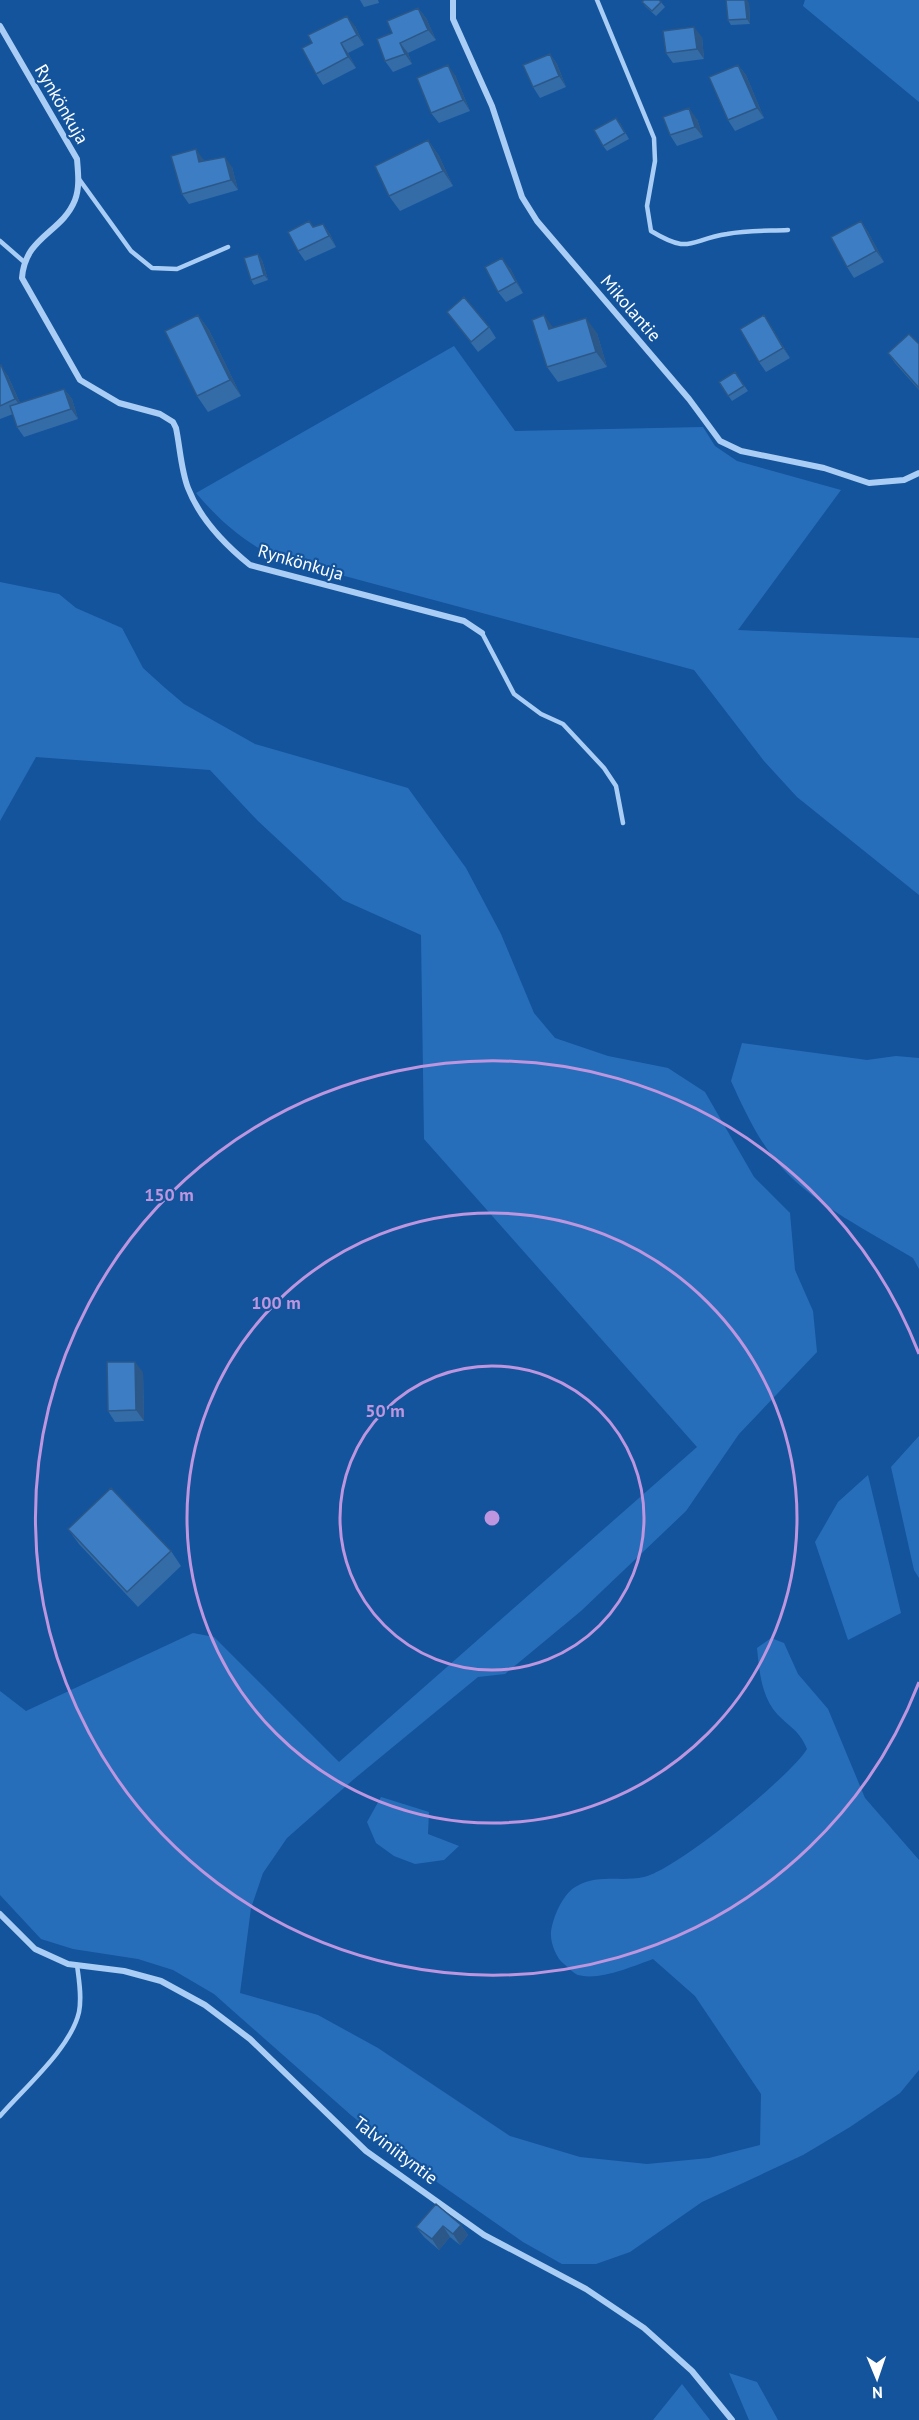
<svg xmlns="http://www.w3.org/2000/svg" width="919" height="2420" font-family="'PT Sans',sans-serif">
	<rect width="100%" height="100%" fill="#14549c"/>
	<path fill="#276eba" d="M805 0H919V102L803 6Z
		M454 346 515 431 703 427 715 446 737 461 841 490 738 630 919 638V895L797 797 764 761 694 670 274 557C242 540 220 521 196 493Z
		M0 582 59 594 76 608 122 628 143 668 164 687 184 704 255 744 408 788 466 868 501 934 534 1013 555 1038 608 1056 668 1068 705 1092 754 1177 790 1213 795 1270 813 1311 817 1352 739 1434 686 1511 581 1611 505 1674 478 1677 354 1779 287 1838 263 1873 251 1908 240 1993 318 2015 378 2048 510 2136 580 2157 647 2164 709 2158 760 2145 761 2094 695 1996 653 1959C633 1966 600 1981 578 1975 574 1974 568 1967 564 1964 556 1958 550 1942 551 1932 553 1917 563 1893 577 1886 598 1874 623 1882 644 1877 675 1871 791 1776 807 1749 799 1728 785 1725 773 1709 761 1692 759 1668 757 1648L771 1638 784 1643 798 1674 828 1709 865 1798 919 1860V2070L900 2093 850 2127 803 2155 702 2202 630 2252 596 2264H562L523 2242 434 2180 352 2116 214 1994 173 1970 138 1959 73 1949 41 1939 0 1895V1691L26 1711 193 1633 214 1637 339 1762 697 1447 424 1139 421 935 343 900 258 821 210 770 36 757 0 821Z
		M742 1043 867 1060 896 1056 919 1058V1269L913 1258C868 1231 819 1207 783 1169 760 1144 745 1112 731 1081Z
		M919 1436V1578L914 1570 891 1467Z
		M868 1475 901 1613 848 1640 815 1542 838 1502Z
		M381 1797 429 1812 428 1834 459 1846 444 1860 415 1864 394 1856 376 1843 367 1822Z
		M729 2373 757 2382 778 2420H749Z
		M682 2384 710 2420H653Z"/>
	<g fill="none" stroke-linecap="round" stroke-linejoin="round">
		<path stroke="#a9cdf4" stroke-width="4.5" d="M597 0 654 138 655 161 647 206 651 231C691 255 688 240 727 234 747 230 768 231 788 230
			M79 179 131 251 152 268 177 269 228 247
			M0 241 23 261
			M482 633 514 694 541 714 563 724 604 768 616 786 623 823
			M0 2116C24 2088 71 2048 79 2012 82 1997 79 1980 77 1965"/>
		<path stroke="#a9cdf4" stroke-width="6" d="M453 0V19L492 106 522 197 537 221 689 399 720 441 741 451 824 468 869 483 904 480 919 473
			M0 26 77 159C78 172 80 187 75 200 62 233 25 236 22 278L80 380 119 403 160 414 173 422 176 428C180 447 181 470 188 488 200 519 224 544 250 565L464 621 482 633
			M0 1914 35 1949 68 1964 124 1971 161 1981 205 2005 250 2039 366 2151 484 2235 586 2289 644 2328 692 2371 732 2420"/>
	</g>
	<path fill="#346ca8" d="M360 0H378L379 3 364 7Z
		M642 2H661L665 7 656 16 646 7Z
		M749 3 750 24 731 25 728 20Z
		M418 8 426 18 436 40 408 53 412 64 393 72 385 61 392 33Z
		M355 26 364 45 348 53 356 68 323 85 316 74Z
		M702 37 704 59 673 63 666 53Z
		M550 54 557 64 566 87 540 98 533 87Z
		M738 65 746 75 764 118 735 131 728 120Z
		M455 75 470 111 439 123 431 113Z
		M697 119 703 137 677 146 670 135Z
		M620 123 629 139 607 151 603 146Z
		M428 140 439 156 453 186 400 211 389 196Z
		M203 159 204 161 232 167 238 190 189 204 182 194Z
		M861 221 868 232 884 262 854 278 847 267Z
		M323 224 330 234 336 247 305 261 298 251 313 227Z
		M258 254 262 260 268 280 254 285 251 280Z
		M510 268 523 293 506 302 498 292Z
		M447 312 489 327 496 338 478 352Z
		M198 315 209 330 241 396 208 412 197 396Z
		M771 326 790 358 766 372 759 362Z
		M553 328 597 333 607 367 558 382 547 367Z
		M919 344V390L895 363 888 353Z
		M0 366 8 376 20 403 64 389 72 399 78 419 24 437 17 427 13 414 0 419Z
		M735 372 748 391 732 401 719 382Z
		M143 1372 144 1421 115 1422 108 1411Z
		M68 1529 171 1551 181 1566 138 1607 79 1544Z
		M461 2225 468 2235 460 2245 450 2237 439 2250 424 2237 416 2227Z"/>
	<path fill="#2b5888" d="M745 0H747L749 3 750 24 747 19Z
		M418 8 426 18 436 40 428 30Z
		M347 16 355 26 364 45 357 35Z
		M694 27 702 37 704 59 697 49Z
		M341 43 348 53 356 68 348 57Z
		M400 43 408 53 412 64 405 54Z
		M550 54 557 64 566 87 559 76Z
		M448 65 455 75 470 111 463 100Z
		M738 65 746 75 764 118 757 108Z
		M689 108 697 119 703 137 695 127Z
		M428 140 439 156 453 186 443 171Z
		M196 149 203 159 207 172 199 162Z
		M225 157 232 167 238 190 231 180Z
		M861 221 868 232 884 262 876 251Z
		M323 224 330 234 336 247 329 236Z
		M258 254 262 260 268 280 264 275Z
		M502 258 510 268 523 293 516 282Z
		M198 315 209 330 241 396 230 380Z
		M544 315 555 330 549 329Z
		M764 315 771 326 790 358 783 348Z
		M586 318 597 333 607 367 596 352Z
		M1 365 8 376 23 410 15 399Z
		M64 389 72 399 78 419 71 409Z
		M135 1362 143 1372 144 1421 136 1410Z
		M461 2225 468 2235 460 2245 453 2234Z
		M443 2226 450 2237 439 2250 432 2239Z"/>
	<path fill="#3d7dc3" stroke="#2b5888" stroke-width="1.5" d="M644 0H659L661 2 652 11 642 2Z
		M726 0H745L747 19 728 20Z
		M418 8 428 30 400 43 405 54 385 61 377 39 392 33 387 21Z
		M347 16 357 35 341 43 348 57 316 74 302 48 312 43 308 35Z
		M694 27 697 49 666 53 663 31Z
		M550 54 559 76 533 87 523 65Z
		M448 65 463 100 431 113 417 78Z
		M738 65 757 108 728 120 709 77Z
		M689 108 695 127 670 135 663 117Z
		M616 118 625 133 603 146 594 130Z
		M428 140 443 171 389 196 375 166Z
		M196 149 199 162 225 157 231 180 182 194 171 156Z
		M309 221 313 227 323 224 329 236 298 251 288 232Z
		M861 221 876 251 847 267 831 237Z
		M258 254 264 275 251 280 244 258Z
		M502 258 516 282 498 292 485 267Z
		M464 297 489 327 471 342 447 312Z
		M198 315 230 380 197 396 165 331Z
		M544 315 549 329 586 318 596 352 547 367 532 320Z
		M764 315 783 348 759 362 740 329Z
		M909 334 919 344V388L888 353Z
		M1 365 15 399 0 406V366Z
		M735 372 744 386 728 396 719 382Z
		M64 389 71 409 17 427 10 406Z
		M107 1362H135L136 1410 108 1411Z
		M111 1488 171 1551 127 1592 68 1529Z
		M436 2204 461 2225 453 2234 443 2226 432 2239 416 2227Z"/>
	<g fill="none" stroke="#bd96df" stroke-width="3">
		<circle cx="492" cy="1518" r="152"/>
		<circle cx="492" cy="1518" r="305"/>
		<path d="M919 1682A457 457 0 1 1 919 1354"/>
	</g>
	<g text-anchor="middle" dominant-baseline="central" stroke-width="4.5" stroke-linejoin="round" paint-order="stroke">
		<g font-size="18" fill="#fff" stroke="#14549c">
			<text transform="translate(62 104) rotate(60)">Rynkönkuja</text>
			<text transform="translate(631 308) rotate(49)">Mikolantie</text>
			<text transform="translate(301 562) rotate(16)">Rynkönkuja</text>
			<text transform="translate(396 2150) rotate(37)">Talviniityntie</text>
		</g>
	</g>
	<circle cx="492" cy="1518" r="9" fill="#bd96df" stroke="#14549c" stroke-width="3"/>
	<g font-size="18" text-anchor="middle" font-weight="bold" fill="#bd96df" stroke="#14549c" stroke-width="4.5" stroke-linejoin="round" paint-order="stroke">
		<text x="169" y="1201">150 m</text>
		<text x="276" y="1309">100 m</text>
		<text x="385" y="1417">50 m</text>
	</g>
	<g transform="translate(877 2378) rotate(178)" stroke="#14549c" stroke-width="4.5" paint-order="stroke">
	<path d="M0-4.5L10 22L0 15L-10 22Z" fill="#ffffff"/>
	<text y="-9" font-size="16" font-weight="bold" text-anchor="middle" fill="#ffffff">N</text>
	</g>
</svg>
